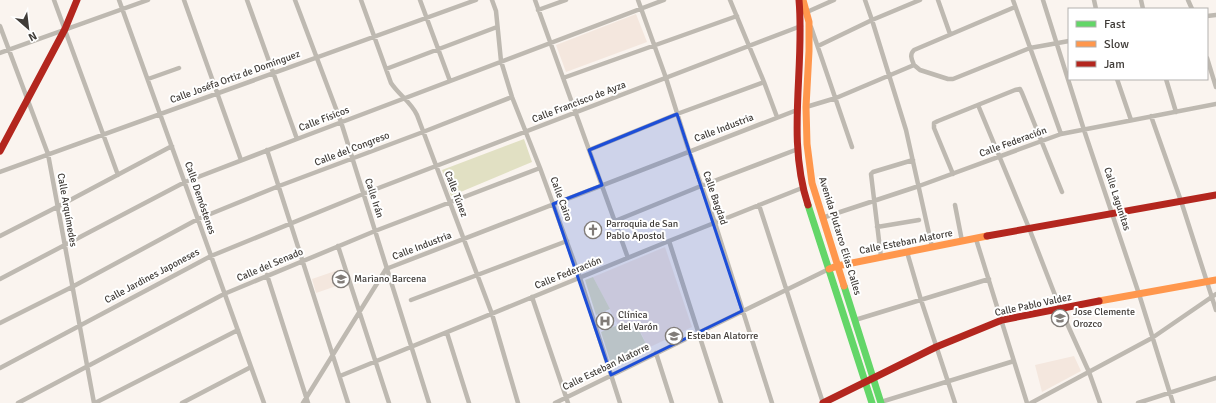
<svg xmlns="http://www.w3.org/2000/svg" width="1216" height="403" font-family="Signika,sans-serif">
	<rect width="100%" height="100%" fill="#faf4ef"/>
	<path fill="#f4e7de" d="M636 14 647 42 566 72 556 45Z
		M665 247 692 327 648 348 641 333 620 329 593 277Z
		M341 269 345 283 316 293 312 279Z
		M1074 356 1081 371 1042 392 1035 365Z"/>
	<path fill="#e1e0c3" d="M524 139 532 162 451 196 442 170Z
		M593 277 610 309 596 315 585 280Z
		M635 322 648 348 612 367 601 332 618 325 620 329Z"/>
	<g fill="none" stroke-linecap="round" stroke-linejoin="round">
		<path stroke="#beb9b1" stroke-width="4.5" d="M54 0 118 175
			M119 0 264 403
			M184 0 241 160
			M247 0 297 139
			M295 0 341 122 429 403
			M361 0 391 83C399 95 411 102 417 115L492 314 518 403
			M420 0 450 81
			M492 0 496 11 501 61 512 97 540 168 580 278 620 403
			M535 0 628 258
			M638 0 666 78 689 151 715 223 772 403
			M730 0 764 82 777 117
			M865 0 872 20 906 130 932 247
			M938 0 950 34
			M1013 0 1061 134
			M1043 0 1084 130 1139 294 1173 403
			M1094 0 1096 9
			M1141 0 1143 9
			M1188 0 1192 9
			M538 10 566 0
			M807 12 834 0
			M1207 16 1216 15
			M0 26 48 154 94 403
			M811 27 852 147
			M818 46 872 20 920 0
			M0 53 148 0
			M1207 58 1216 87
			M914 65 920 70 948 79H953L1030 48 1069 41
			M914 65C912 60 909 55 914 50L1015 7
			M386 69 497 27
			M563 78 737 16
			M148 79 179 68
			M1117 79 1131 120
			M1166 79 1176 112
			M978 105 1029 228 1060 308 1089 372 1100 403
			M806 107 836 98 914 65
			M1151 116 1181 201 1216 310
			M267 150 348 403
			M589 150 677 114 764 82
			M0 172 476 0
			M953 174 934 128V123L938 121 1015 90 1020 89 1022 93 1062 192
			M759 205 823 403
			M955 205 962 241
			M822 218 919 186 1061 134 1216 104
			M615 221 701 186 798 149
			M877 227 919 220
			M0 236 57 207 172 146
			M976 239 1027 403
			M669 241 721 403
			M338 246 389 403
			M907 252 921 300 955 403
			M881 257 871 174 873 172 913 160
			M267 275 308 403
			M0 279 185 182 297 139 664 0
			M532 297 568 403
			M411 300 567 241
			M855 320 989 279
			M0 323 72 287 198 219 279 186 423 132 512 97
			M447 333 469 403
			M656 353 672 403
			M0 368 211 256 363 194 801 26
			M340 376 669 241 802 188
			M881 402 1014 361
			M18 403 224 294 375 231 540 168
			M95 403 238 330
			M182 403 251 367
			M303 403 386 269 797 110
			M555 403 829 269
			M1031 403 1152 338 1216 294
			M1138 403 1216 378"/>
		<path stroke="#63d668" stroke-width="7" d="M808 205 872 403
			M844 286 881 403"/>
		<path stroke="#ff974d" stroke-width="7" d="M803 0 809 22V51L806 107 807 144 812 183 844 286
			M829 269 837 266 987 236
			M1099 301 1216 280"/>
		<path stroke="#b3261e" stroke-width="7" d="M799 0C805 69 786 138 808 205
			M0 151 65 29 77 0
			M987 236 1216 195
			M823 403 936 347 1002 320 1099 301"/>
	</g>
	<path fill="#1d4ed8" fill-opacity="0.2" stroke="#1d4ed8" stroke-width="3" stroke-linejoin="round" d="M677 114 742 311 611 375 553 204 602 185 589 150Z"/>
	<defs>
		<symbol id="church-ring" viewBox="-11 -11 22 22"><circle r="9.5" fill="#fff" stroke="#817c78" stroke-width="1.5"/><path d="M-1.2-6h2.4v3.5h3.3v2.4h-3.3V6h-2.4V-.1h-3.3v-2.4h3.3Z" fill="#817c78"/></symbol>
		<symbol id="school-ring" viewBox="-11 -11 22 22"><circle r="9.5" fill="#fff" stroke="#817c78" stroke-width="1.5"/><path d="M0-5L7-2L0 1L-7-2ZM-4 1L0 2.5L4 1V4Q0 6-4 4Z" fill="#817c78"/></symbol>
		<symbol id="hospital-ring" viewBox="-11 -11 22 22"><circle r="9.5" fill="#fff" stroke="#817c78" stroke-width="1.5"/><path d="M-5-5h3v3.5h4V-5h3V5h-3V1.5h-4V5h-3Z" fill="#817c78"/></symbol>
	</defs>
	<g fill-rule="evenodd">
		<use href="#church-ring" x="583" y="220" width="20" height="20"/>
		<use href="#school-ring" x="331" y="269" width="20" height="20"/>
		<use href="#school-ring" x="1050" y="308" width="20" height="20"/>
		<use href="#hospital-ring" x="595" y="311" width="20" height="20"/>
		<use href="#school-ring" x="664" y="326" width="20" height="20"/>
	</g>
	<g text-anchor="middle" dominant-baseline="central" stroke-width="4" stroke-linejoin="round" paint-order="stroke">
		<g font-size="10" fill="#403c38" stroke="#fff">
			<text transform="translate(235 77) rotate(-20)">Calle Joséfa Ortiz de Domínguez</text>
			<text transform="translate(579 102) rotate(-21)">Calle Francisco de Ayza</text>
			<text transform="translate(324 119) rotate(-21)">Calle Físicos</text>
			<text transform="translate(724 128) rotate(-21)">Calle Industria</text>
			<text transform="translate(1013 142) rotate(-20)">Calle Federación</text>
			<text transform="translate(352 149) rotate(-21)">Calle del Congreso</text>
			<text transform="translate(456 194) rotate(69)">Calle Túnez</text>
			<text transform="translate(200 198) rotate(71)">Calle Demóstenes</text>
			<text transform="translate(374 198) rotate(72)">Calle Irán</text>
			<text transform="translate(715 198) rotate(71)">Calle Bagdad</text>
			<text transform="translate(561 199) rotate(70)">Calle Cairo</text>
			<text transform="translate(1117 199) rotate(72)">Calle Lagunitas</text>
			<text transform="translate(67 210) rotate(80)">Calle Arquímedes</text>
			<text transform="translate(840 236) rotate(73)">Avenida Plutarco Elías Calles</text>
			<text transform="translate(906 242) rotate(-11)">Calle Esteban Alatorre</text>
			<text transform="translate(422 246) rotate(-21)">Calle Industria</text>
			<text transform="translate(270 265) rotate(-23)">Calle del Senado</text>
			<text transform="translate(568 273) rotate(-22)">Calle Federación</text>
			<text transform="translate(152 276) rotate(-28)">Calle Jardines Japoneses</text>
			<text transform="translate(1033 305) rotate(-12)">Calle Pablo Valdez</text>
			<text transform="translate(606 367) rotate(-26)">Calle Esteban Alatorre</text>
		</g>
		<g font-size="10" fill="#403c38" stroke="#fff" text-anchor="start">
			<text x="606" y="224">Parroquia de San<tspan x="606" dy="12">Pablo Apostol</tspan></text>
			<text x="354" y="279">Mariano Barcena</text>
			<text x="1073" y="312">Jose Clemente<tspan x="1073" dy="12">Orozco</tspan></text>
			<text x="618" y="315">Clínica<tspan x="618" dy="12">del Varón</tspan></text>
			<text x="687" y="336">Esteban Alatorre</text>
		</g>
	</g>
	<rect x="1068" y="8" width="140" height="72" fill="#ffffff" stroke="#b3b1af"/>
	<rect x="1076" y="21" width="20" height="6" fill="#63d668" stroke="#b3b1af"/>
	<text x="1104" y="28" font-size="12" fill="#403c38">Fast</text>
	<rect x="1076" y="41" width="20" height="6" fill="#ff974d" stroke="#b3b1af"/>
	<text x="1104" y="48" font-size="12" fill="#403c38">Slow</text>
	<rect x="1076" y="61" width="20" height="6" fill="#b3261e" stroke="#b3b1af"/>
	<text x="1104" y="68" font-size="12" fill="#403c38">Jam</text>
	<g transform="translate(28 28) rotate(152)" stroke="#ffffff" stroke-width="3" paint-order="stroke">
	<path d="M0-3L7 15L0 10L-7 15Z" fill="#403c38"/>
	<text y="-6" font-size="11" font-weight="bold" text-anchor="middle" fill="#403c38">N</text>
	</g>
</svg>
